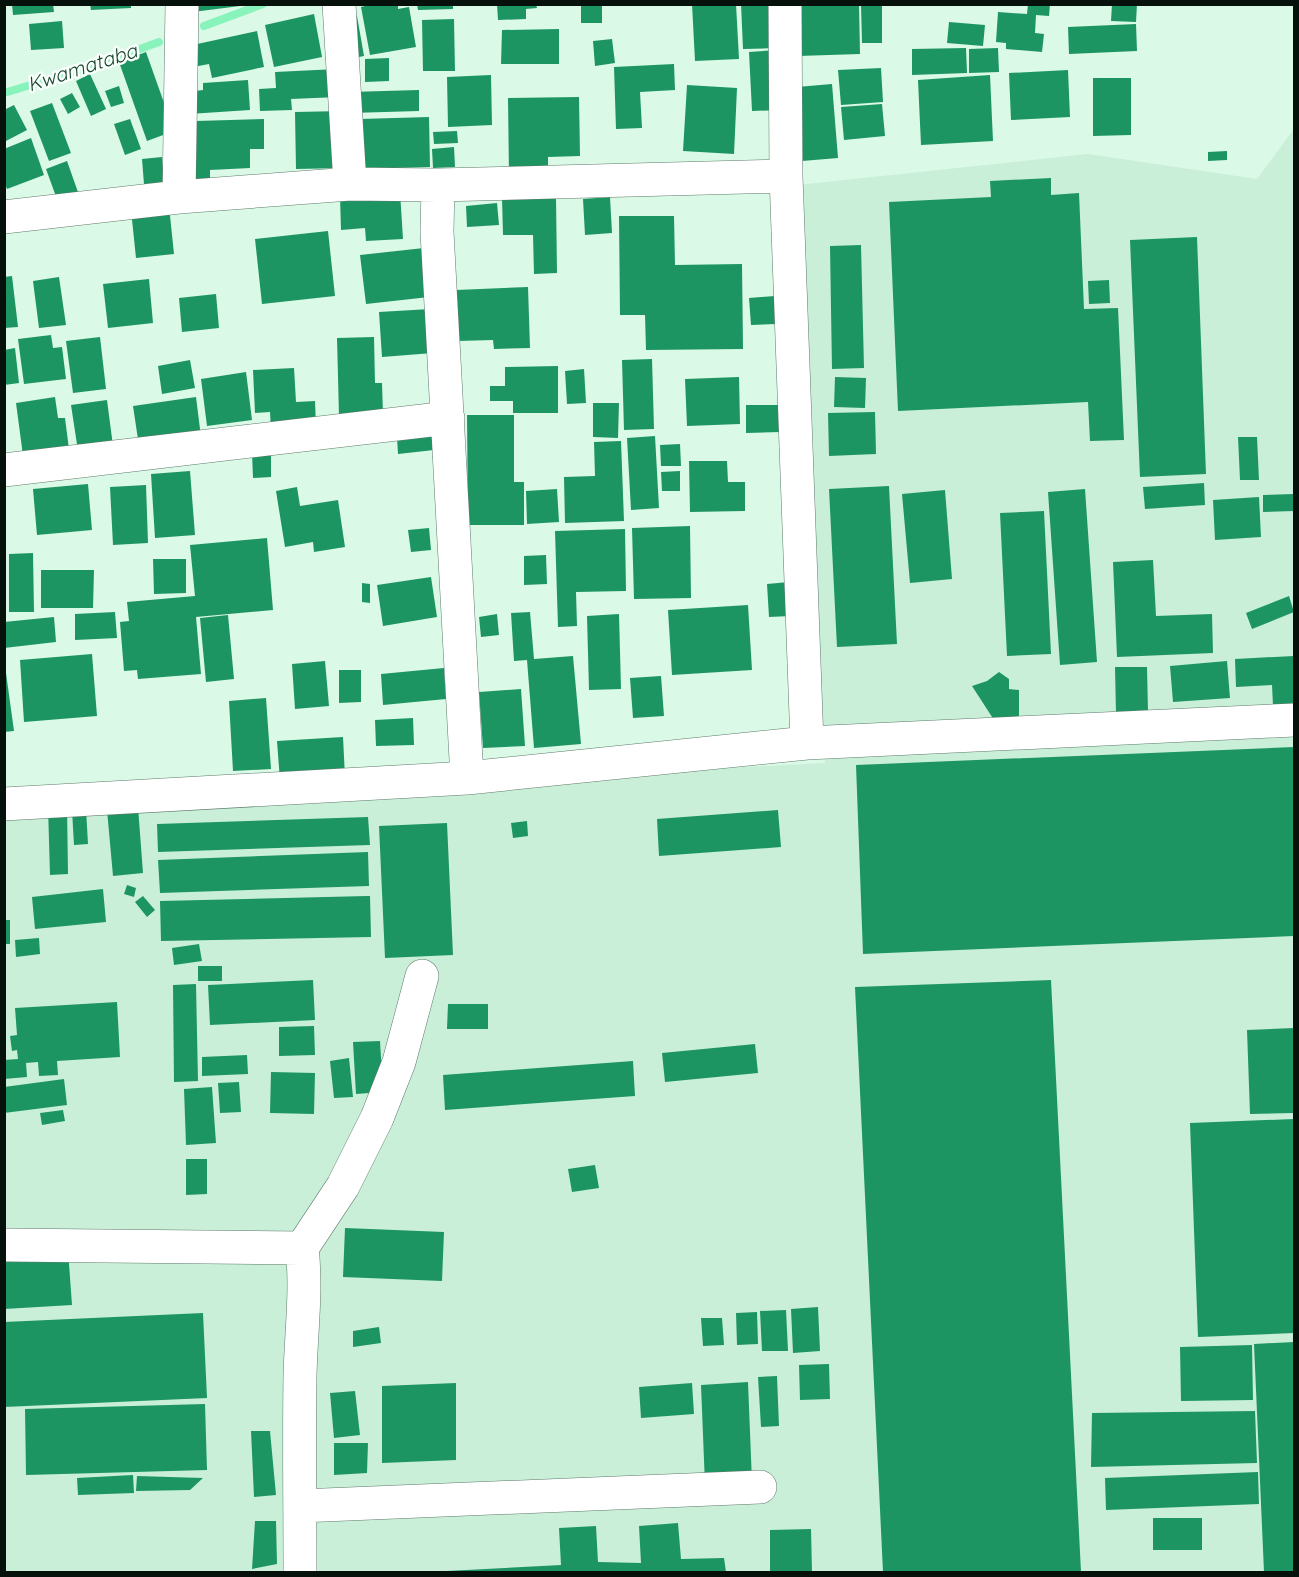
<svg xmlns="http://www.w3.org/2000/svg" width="1299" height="1577" font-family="Quicksand,sans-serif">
	<rect width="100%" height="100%" fill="#daf9e6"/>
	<path fill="#c9efd9" d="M1294 129V1572H5V804L825 763 797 185 1088 154 1257 179Z"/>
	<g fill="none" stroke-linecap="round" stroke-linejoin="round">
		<path stroke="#88f3bb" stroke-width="8" d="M204 26 263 4
			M4 93 93 66 159 42"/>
	</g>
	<path fill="#1d9563" d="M12 4H53L54 12 13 15Z
		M90 4H131V8L91 10Z
		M184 4H240V6L185 13Z
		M373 4H398V9L409 7 416 47 370 55 361 7Z
		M417 4H453V9L418 10Z
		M497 4H536L537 8 526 9V19L498 20Z
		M581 4H602V23H581Z
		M692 4H736L739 59 695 61Z
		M741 4H776L778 48 743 49Z
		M859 4 860 54 798 56 797 5Z
		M1028 4H1050L1049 16 1036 15 1035 33 1044 34 1042 52 1006 49V43L996 42 998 12 1027 14Z
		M1112 4H1137L1136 22 1111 21Z
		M861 5H882V43H862Z
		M314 14 322 57 274 67 265 25Z
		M357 16 364 56 349 59 342 19Z
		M454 19 455 71H423L422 20Z
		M62 21 64 48 31 50 29 24Z
		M949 22 985 25 983 46 947 43Z
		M1136 24 1137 51 1069 54 1068 27Z
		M559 29V64H501L502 30Z
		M257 31 264 67 212 78 209 64 193 67 188 46Z
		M612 39 615 63 595 66 593 41Z
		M966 48 967 73 912 75V49Z
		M998 48 999 72 969 73V49Z
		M777 50 780 110 752 111 749 52Z
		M146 52 174 131 147 141 119 62Z
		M389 58V81L365 82V59Z
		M674 64 675 90 640 92 642 128 616 129 614 67Z
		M881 68 883 102 841 105 838 70Z
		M337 69 338 97 291 99 292 110 260 111 259 89 276 88 275 72Z
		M1068 70 1070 117 1011 120 1009 73Z
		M90 74 106 109 91 116 76 81Z
		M491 75 492 125 448 127 447 77Z
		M990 75 993 141 921 145 918 80Z
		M1093 78H1131V135L1093 136Z
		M248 80 250 110 189 114 188 92 203 90V83Z
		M832 84 838 158 802 161 797 87Z
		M687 85 737 88 734 154 683 151Z
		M119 86 124 103 111 107 105 91Z
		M419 90V111L351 113 350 92Z
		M72 93 80 107 68 114 60 99Z
		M579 97 580 156 548 157V175L509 176 508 98Z
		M52 103 71 153 49 161 30 111Z
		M882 104 885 136 844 140 841 107Z
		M14 105 27 130 4 142V110Z
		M344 111 345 168 296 169 295 112Z
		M429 117 430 167 361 169 360 119Z
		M130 119 141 149 125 155 114 124Z
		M264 119V149H250V168L210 170V181H190V161H196V121Z
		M457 131 458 143 434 144 433 132Z
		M31 138 44 175 7 189 4 182V149Z
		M454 147 455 167 433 168 432 149Z
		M1227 151V160L1208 161V152Z
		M162 157 164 183 144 184 142 159Z
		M67 161 79 195 58 202 46 169Z
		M1051 178V195L1079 193 1084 309 1118 308 1124 440 1090 441 1088 402 898 411 889 202 991 197 990 181Z
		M400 192 403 239 366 241 365 228 341 230 340 196Z
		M556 197 557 273 534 274 533 235H503L502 198Z
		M610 197 612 233 585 235 583 199Z
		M497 203 499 225 467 227 466 206Z
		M169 206 174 254 136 258 131 210Z
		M619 216H674L675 265 742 264 743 349 646 350 645 315H620Z
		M328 231 335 296 262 304 255 239Z
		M1197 237 1206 474 1140 477 1130 240Z
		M861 245 864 368 832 369 830 246Z
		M424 248 429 297 366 304 360 255Z
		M12 276 18 327 4 328V277Z
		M59 277 66 325 39 328 33 281Z
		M149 279 153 323 108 328 103 284Z
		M1109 280 1110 303 1089 304 1088 281Z
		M528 287 530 348 494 349 493 340 458 341 456 290Z
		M216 294 219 328 182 332 179 298Z
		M775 296 776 324 751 325 749 298Z
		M430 309 433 353 382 357 379 312Z
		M51 335 53 348 62 347 66 379 24 384 18 339Z
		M100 337 106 389 73 393 66 341Z
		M374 337 375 383H382L383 415 339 416 337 338Z
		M15 348 19 383 4 385V350Z
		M652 359 654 429 624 430 622 360Z
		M190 360 195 388 162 394 158 366Z
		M558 366V413H513V401H490V386H505V367Z
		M294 368 296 402 315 401 316 427 271 430 270 412 255 413 253 370Z
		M584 369 586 403 567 404 565 371Z
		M246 372 252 420 207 426 201 379Z
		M739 377 740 424 687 426 685 379Z
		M835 377 866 378 865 408 834 407Z
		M55 397 58 418H65L70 457 24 463 16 403Z
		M196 397 201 437 139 446 133 406Z
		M107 400 113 446 78 451 71 405Z
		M593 403H619L618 438 593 437Z
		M746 405H779L780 432 746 433Z
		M875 412 876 454 829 456 828 413Z
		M467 415H514V482H524V525H468Z
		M432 433 434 450 398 454 397 437Z
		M655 436 659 508 631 510 627 438Z
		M1238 437H1257L1259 480H1240Z
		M621 441 624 521 565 523 564 477 595 476 594 442Z
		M680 444 681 466H661L660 445Z
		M252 453H271V477L253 478Z
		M689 461H727L728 482H745V511L690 512Z
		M190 471 195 535 155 538 151 474Z
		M680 471V491H662L661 472Z
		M1204 483 1205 505 1145 509 1143 487Z
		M88 484 92 530 37 535 33 489Z
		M146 485 148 543 113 545 110 487Z
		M889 486 897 644 837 647 829 489Z
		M297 487 300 506 338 500 345 547 314 552 313 542 285 547 276 491Z
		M557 489 559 522 527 524 526 491Z
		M1085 489 1097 662 1060 665 1048 492Z
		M945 490 952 579 910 583 902 494Z
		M1294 494V511L1263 512V495Z
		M1259 497 1261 537 1215 540 1213 500Z
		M1044 511 1051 654 1007 656 1000 513Z
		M690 526 691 598 634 599 632 528Z
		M429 528 431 550 411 552 408 530Z
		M625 529 626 591 576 592 577 626 558 627 555 531Z
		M267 538 273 610 196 617 201 674 138 679 137 670 124 671 120 622 129 621 127 602 195 596 190 545Z
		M33 553 34 612H9V554Z
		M546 555 547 584 524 585V556Z
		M153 559H186V593L154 594Z
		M1153 560 1156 616 1212 614 1213 653 1117 657 1113 562Z
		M41 570H94L93 608H41Z
		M431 577 437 617 383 626 377 585Z
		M789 582 791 616 769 617 767 584Z
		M362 583 370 584V603L362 602Z
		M1289 596 1294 612 1252 629 1246 613Z
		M748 605 752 670 672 675 668 610Z
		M115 612 117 638 75 640V614Z
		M530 612 534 659 573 656 581 744 534 748 527 660 514 661 511 613Z
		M497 614 499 635 481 637 479 617Z
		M619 614 621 689 589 690 587 616Z
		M228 615 234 679 206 682 200 618Z
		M54 617 56 642 4 648V622Z
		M92 654 97 716 24 722 20 660Z
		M1294 656V705L1273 706 1272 685 1236 687 1235 659Z
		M325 661 329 706 295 709 292 664Z
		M1227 661 1230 698 1173 702 1170 666Z
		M1115 667H1147L1148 712 1116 713Z
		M444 668 446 699 383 705 381 674Z
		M339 670H361V702L339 703Z
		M999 672 1009 679V689L1019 690V720H994L972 686 987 681Z
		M4 673H6L14 731 4 732Z
		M661 676 664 716 633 718 630 678Z
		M521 689 525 746 483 748 479 692Z
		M266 698 271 769 233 771 229 701Z
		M413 718 414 745 376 746 375 720Z
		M343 737 345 777 280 781 277 741Z
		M1294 747V936L863 954 856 765Z
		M67 806 68 874 50 875 48 807Z
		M138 807 143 873 113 876 107 810Z
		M86 809 88 844 74 845 72 810Z
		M778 810 781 847 659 856 657 819Z
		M368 817 370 845 158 852 157 824Z
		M527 821 528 836 513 838 511 823Z
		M447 823 453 955 385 958 379 826Z
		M368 852 369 886 160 893 158 860Z
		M127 885 136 888 134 897 124 894Z
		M103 889 106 922 35 929 32 897Z
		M143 896 155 910 147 917 135 902Z
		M367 896H370L371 937 161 941 160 901Z
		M4 920H10V944H4Z
		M39 938 40 954 16 957 15 940Z
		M199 944 202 961 174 965 172 948Z
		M198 966H222V981H198Z
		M313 980 315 1020 210 1025 208 985Z
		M1051 980 1081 1572H883L855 987Z
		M196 984 198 1081 174 1082 173 985Z
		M117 1002 120 1057 57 1061 58 1075 39 1076 38 1062 26 1063 27 1077 4 1079V1060L18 1059 17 1050 12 1051 10 1036 17 1035 15 1008Z
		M448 1004H488V1029H447Z
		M314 1026 315 1055 279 1056V1027Z
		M1294 1028V1113L1250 1114 1247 1030Z
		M380 1041 383 1092 356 1094 353 1042Z
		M755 1044 758 1073 665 1082 662 1053Z
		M247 1055 248 1074 202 1076V1057Z
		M349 1058 353 1097 334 1098 330 1061Z
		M633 1061 635 1096 445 1110 443 1075Z
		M271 1072 315 1073 314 1114 270 1113Z
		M64 1079 67 1105 4 1113V1087Z
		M239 1082 241 1112 220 1113 218 1083Z
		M212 1087 216 1143 186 1145 184 1089Z
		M63 1110 65 1121 42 1125 40 1113Z
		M1294 1119V1333L1198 1337 1190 1123Z
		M186 1159H207V1194L186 1195Z
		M595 1165 599 1188 572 1192 568 1169Z
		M345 1228 444 1232 442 1281 343 1277Z
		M68 1250 72 1305 4 1309V1254Z
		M818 1307 820 1351 793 1353 791 1309Z
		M786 1310 788 1351H762L760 1311Z
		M757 1312 758 1344 737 1345 736 1313Z
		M203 1313 207 1398 4 1407V1322Z
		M701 1318H722L724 1345 703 1346Z
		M379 1327 381 1343 353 1347V1331Z
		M1294 1342V1572H1264L1254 1344Z
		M1252 1345 1253 1400 1181 1401 1180 1347Z
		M829 1364 830 1399 800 1400 799 1365Z
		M777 1376 779 1426 761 1427 758 1377Z
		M748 1382 752 1482 705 1485 701 1385Z
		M456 1383V1460L382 1463V1386Z
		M692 1383 694 1414 641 1418 639 1387Z
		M355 1391 360 1435 334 1438 330 1393Z
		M205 1404 207 1470 26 1475 25 1409Z
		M1255 1411 1257 1463 1091 1467 1092 1413Z
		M251 1431H270L276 1495 254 1497Z
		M334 1443H368L367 1473 334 1475Z
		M1258 1472 1259 1504 1106 1510 1105 1478Z
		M133 1475 134 1493 78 1495 77 1478Z
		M137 1476 203 1478 190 1490 136 1491Z
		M1153 1518H1202V1550H1153Z
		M255 1521H276L277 1564 252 1569Z
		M678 1523 681 1559 724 1558 726 1572H446V1571L561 1565 559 1528 596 1526 598 1562 641 1563 639 1526Z
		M811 1529 812 1572H770V1530Z"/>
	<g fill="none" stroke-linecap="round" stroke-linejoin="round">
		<defs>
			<path id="minor" d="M339 4 350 184
				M785 4 786 176 807 743
				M438 185 437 232 467 778
				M179 197 182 4
				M4 217 179 197 350 184 438 185 786 176
				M4 470 448 418
				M4 804 467 778 807 743 1294 720
				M4 1245 302 1248
				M300 1506 760 1487
				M300 1572C300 1507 299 1441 300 1376 301 1333 307 1290 302 1248L343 1186 377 1118 399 1062 422 976"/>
		</defs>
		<use href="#minor" stroke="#5f7b6b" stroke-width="34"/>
		<use href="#minor" stroke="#fff" stroke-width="33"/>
	</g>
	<g text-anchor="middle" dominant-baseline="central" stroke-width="5" stroke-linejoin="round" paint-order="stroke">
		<g font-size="20" font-style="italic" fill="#184530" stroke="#f9fffb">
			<text transform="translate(82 67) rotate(-18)">Kwamataba</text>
		</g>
	</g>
	<rect width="1299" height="1577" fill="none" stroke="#06110b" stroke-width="12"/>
</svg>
